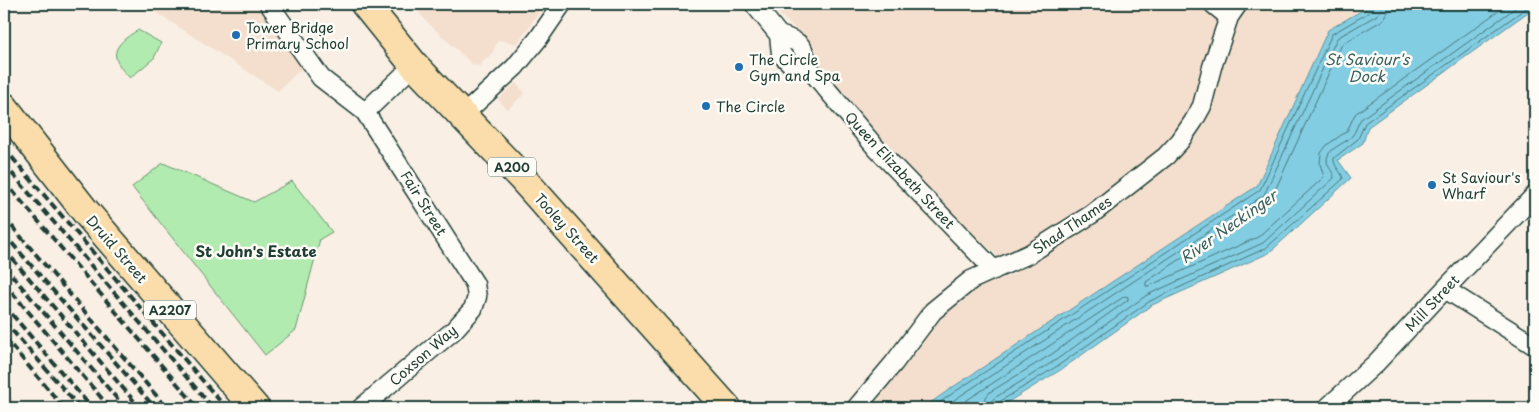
<svg xmlns="http://www.w3.org/2000/svg" width="1539" height="412" font-family="'Playpen Sans',sans-serif">
	<rect width="100%" height="100%" fill="#f9efe4"/>
	<filter id="ink" filterUnits="userSpaceOnUse"><feTurbulence type="fractalNoise" baseFrequency=".02" numOctaves="2"/><feDisplacementMap in="SourceGraphic" scale="10" xChannelSelector="R" yChannelSelector="G"/><feConvolveMatrix kernelMatrix="1 2 1 2 8 2 1 2 1" color-interpolation-filters="sRGB"/></filter>
	<g filter="url(#ink)">
		<path fill="#f4dfce" d="M143 4H259L303 67 278 91Z
			M413 4H545L517 44 498 40 493 52 479 66 473 65 426 21Z
			M761 4H1373L1328 30 1257 186 953 387 923 408H873L885 389 944 310 972 290 1016 273 961 222 826 80 815 47 778 13 765 10Z
			M516 83 525 93 507 110 498 99Z
			M4 389 21 408H4Z"/>
		<path fill="#b2ebaf" stroke="#689472" d="M138 30 161 43 154 58 130 78C107 56 113 45 138 30Z
			M163 163 254 202 292 181 332 232 320 239 296 330 265 355 132 187Z"/>
		<path fill="#83cde3" stroke="#5b939d" d="M1373 4H1535V7L1368 127 1363 143 1338 160 1351 178 1269 253 1152 305 1062 369 998 408H923L953 387 1257 186 1328 30Z"/>
		<g fill="none" stroke-linecap="round" stroke-linejoin="round">
			<path stroke="#47777a" stroke-width="1" d="M1389 4 1388 12 1383 20 1342 44 1271 199 1146 282V286H1149L1258 237 1324 177 1320 164 1321 153 1327 145 1347 131 1355 114 1508 4
				M932 408 956 391 1260 190 1332 34 1373 10 1375 4
				M942 408 1264 195 1337 38 1377 15 1381 10 1382 4
				M955 408 1125 296 1128 297V300L1052 354 990 392 984 400 983 408
				M990 408 991 401 996 397 1056 360 1147 295 1263 243 1334 178C1334 172 1327 167 1327 160 1327 148 1345 144 1352 136 1356 132 1357 124 1361 119L1521 4
				M996 408 999 402 1059 365 1150 301 1266 248 1343 179C1342 171 1333 167 1334 158L1358 139 1365 123 1532 4"/>
			<defs>
				<path id="minor" d="M269 4 321 78 365 112 475 284 477 297 473 309 453 331 361 408
					M754 4 779 35 781 54 791 64 808 67
					M1213 4 1229 17
					M779 35C800 41 805 46 808 67L877 149 994 270
					M365 112 414 65
					M463 115 515 67 538 39 562 4
					M1445 289 1535 346
					M856 408 894 363 933 311 971 280 1029 254 1092 214 1166 156 1180 141 1193 122 1202 106 1212 67 1229 17 1238 4
					M1327 408 1376 363 1445 289 1535 195"/>
				<path id="primary" d="M365 4 414 65 521 177 727 408
					M4 107 85 211 255 408"/>
			</defs>
			<use href="#minor" stroke="#1f3d34" stroke-width="21"/>
			<use href="#primary" stroke="#1f3d34" stroke-width="31"/>
			<use href="#minor" stroke="#fdfcf7" stroke-width="18"/>
			<use href="#primary" stroke="#faddab" stroke-width="28"/>
			<path stroke="#1f3d34" stroke-width="4" stroke-dasharray="8 4" stroke-linecap="butt" d="M4 148 226 408
				M4 164 213 408
				M4 181 198 408
				M4 217 167 408
				M4 234 155 408
				M4 249 140 408
				M4 266 125 408
				M4 283 110 408
				M4 305 92 408
				M4 321 80 408
				M4 337 64 408"/>
		</g>
	</g>
	<g fill="#1f6fb2" stroke="#fdfcf7" stroke-width="2">
		<circle cx="236" cy="35" r="5"/>
		<circle cx="739" cy="67" r="5"/>
		<circle cx="706" cy="106" r="5"/>
		<circle cx="1432" cy="185" r="5"/>
	</g>
	<g text-anchor="middle" dominant-baseline="central" stroke-width="5" stroke-linejoin="round" paint-order="stroke">
		<g fill="#fdfcf7" stroke="#62766e" stroke-width="1">
			<rect x="488" y="157.5" width="48" height="19" rx="4"/>
			<rect x="144" y="300.5" width="52" height="19" rx="4"/>
		</g>
		<g font-size="12" font-weight="bold" fill="#1f3d34">
			<text x="512" y="167">A200</text>
			<text x="170" y="310">A2207</text>
		</g>
		<g font-size="14" fill="#1f3d34" stroke="#fdfcf7" text-anchor="start">
			<text x="246" y="27">Tower Bridge<tspan x="246" dy="16">Primary School</tspan></text>
			<text x="749" y="59">The Circle<tspan x="749" dy="16">Gym and Spa</tspan></text>
			<text x="716" y="106">The Circle</text>
			<text x="1442" y="177">St Saviour's<tspan x="1442" dy="16">Wharf</tspan></text>
		</g>
		<g font-size="14" fill="#1f3d34" stroke="#fdfcf7">
			<text transform="translate(900 170) rotate(47)">Queen Elizabeth Street</text>
			<text transform="translate(424 203) rotate(58)">Fair Street</text>
			<text transform="translate(1072 225) rotate(-34)">Shad Thames</text>
			<text transform="translate(567 228) rotate(48)">Tooley Street</text>
			<text transform="translate(117 249) rotate(49)">Druid Street</text>
			<text transform="translate(1432 303) rotate(-47)">Mill Street</text>
			<text transform="translate(423 355) rotate(-41)">Coxson Way</text>
		</g>
		<g font-size="15" font-style="italic" fill="#386160" stroke="#fdfcf7">
			<text x="1367" y="58">St Saviour's<tspan x="1367" dy="17">Dock</tspan></text>
			<text transform="translate(1228 226) rotate(-35)">River Neckinger</text>
		</g>
		<g font-size="15" font-weight="bold" fill="#1f3d34" stroke="#fdfcf7">
			<text x="256" y="250">St John's Estate</text>
		</g>
	</g>
	<rect width="1539" height="412" fill="none" stroke="#fdfcf7" stroke-width="20"/>
	<rect x="10" y="10" width="1519" height="392" fill="none" stroke="#1f3d34" stroke-width="2" filter="url(#ink)"/>
</svg>
